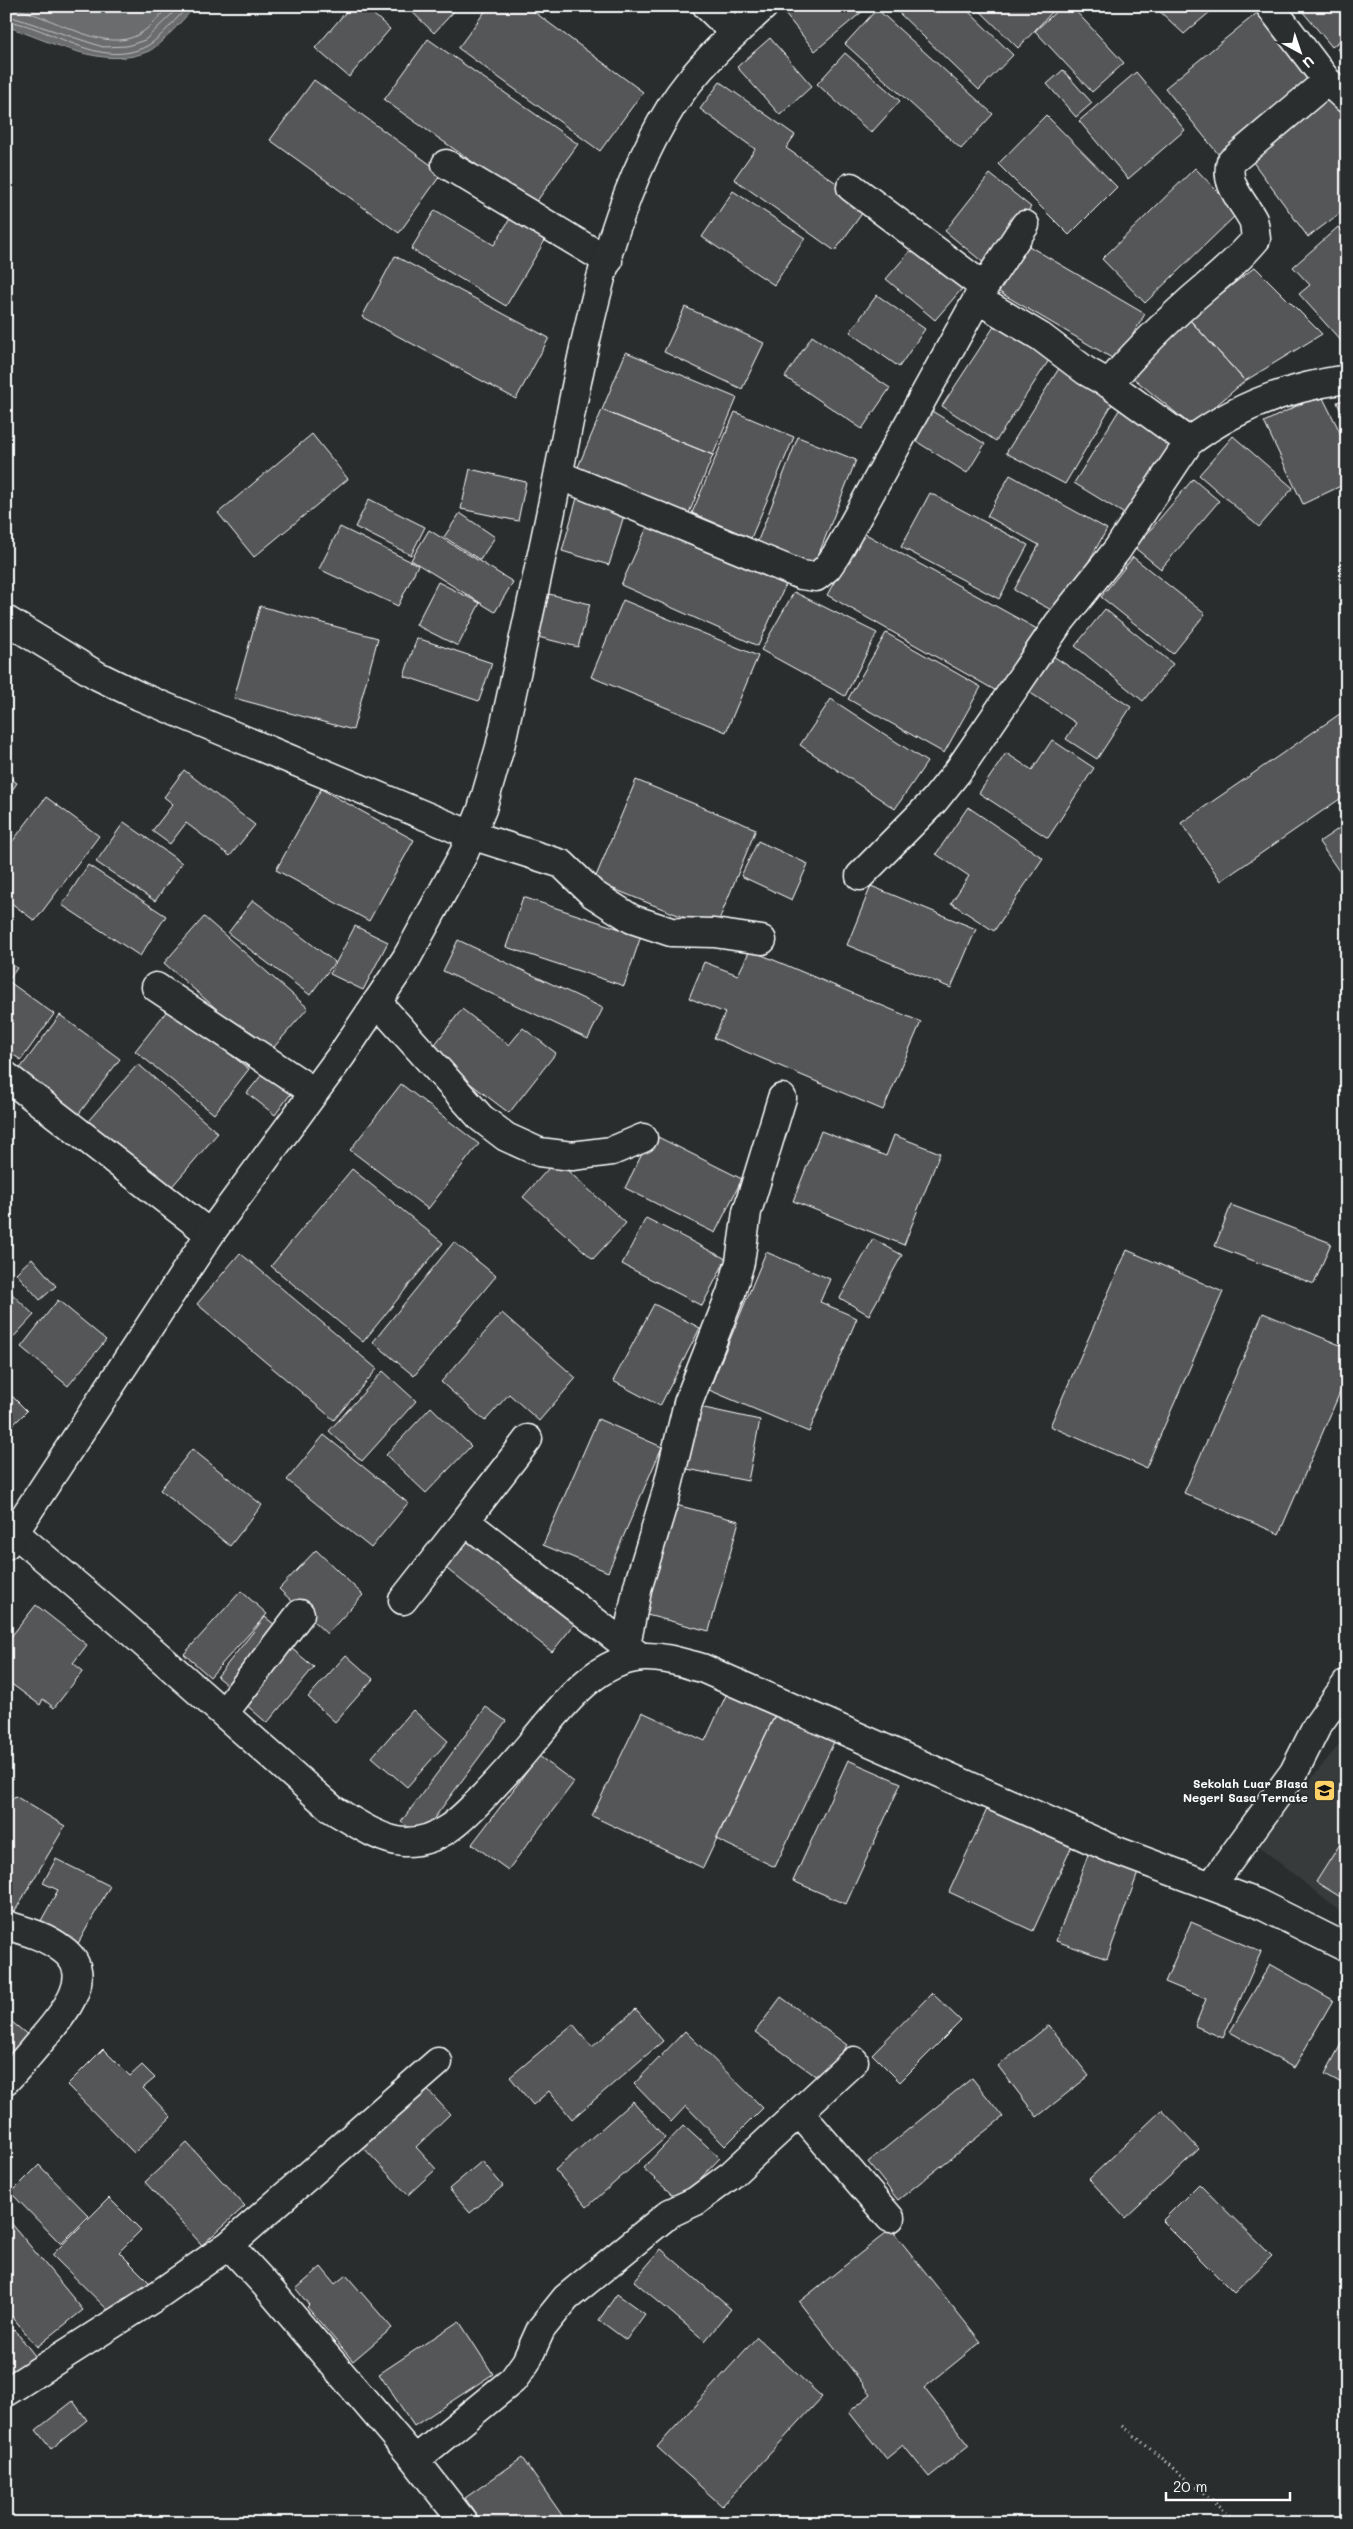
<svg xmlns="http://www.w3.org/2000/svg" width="1353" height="2529" font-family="Mali,sans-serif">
	<rect width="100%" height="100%" fill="#2a2d2e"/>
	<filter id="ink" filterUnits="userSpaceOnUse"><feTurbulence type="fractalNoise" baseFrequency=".02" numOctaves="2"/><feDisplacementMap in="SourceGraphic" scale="10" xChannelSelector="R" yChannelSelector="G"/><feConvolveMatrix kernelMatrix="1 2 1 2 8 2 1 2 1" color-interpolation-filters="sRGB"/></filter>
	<g filter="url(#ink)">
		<path fill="#373a3b" d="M1347 1735V1917L1257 1845Z"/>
		<path fill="#6a6c6d" stroke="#a6a7a7" d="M6 6H196C185 17 161 45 149 51 105 71 49 41 6 26Z"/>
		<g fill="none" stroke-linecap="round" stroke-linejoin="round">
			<path stroke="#c3c4c5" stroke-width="1" d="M6 8C46 9 103 58 141 33 151 27 160 15 169 6
				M6 15 103 47 127 46 145 40 180 6
				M6 21C52 26 99 71 147 46 160 39 177 17 189 6"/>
		</g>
		<path fill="#555758" stroke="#fff" d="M351 6H364L390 29 349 77 315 48Z
			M406 6H459L434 33Z
			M489 6H526L643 92 600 151 458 48Z
			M794 6H813L818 12 826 6H869L815 51 785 14Z
			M902 6H963L1013 55 979 90 897 11Z
			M975 6H1058L1018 48Z
			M1062 6H1071L1124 63 1092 92 1035 31Z
			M1154 6H1217L1184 34Z
			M1298 6H1347V35L1332 47Z
			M1263 8 1313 74 1223 160 1165 88Z
			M877 9 993 114 961 149 845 44Z
			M770 38 812 86 780 115 737 67Z
			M428 39 578 144 534 205 384 100Z
			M1347 41V61L1337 49Z
			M845 53 900 101 871 133 817 84Z
			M1063 70 1092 103 1076 117 1047 84Z
			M1136 72 1185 130 1128 179 1079 121Z
			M314 80 442 173 399 233 270 140Z
			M720 82 795 135 786 148 868 205 835 251 734 179 755 149 700 109Z
			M1331 97 1347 117V208L1308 237 1250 158Z
			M1046 115 1117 187 1069 235 998 164Z
			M1195 168 1238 213 1145 303 1102 259Z
			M990 174 1031 207 985 264 945 231Z
			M733 191 805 238 774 285 702 237Z
			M435 210 494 245 511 217 547 237 506 306 411 249Z
			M1338 227 1347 236V340L1343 343 1299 294 1310 285 1293 267Z
			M1022 242 1145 314 1117 361 994 289Z
			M917 243 966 284 935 320 886 279Z
			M395 256 549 338 516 399 362 317Z
			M1255 267 1322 334 1245 381 1189 319Z
			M877 295 925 329 899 367 850 332Z
			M685 307 764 343 742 389 664 352Z
			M999 319 1053 354 996 441 942 406Z
			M1189 319 1245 381 1192 426 1132 377Z
			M812 336 890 388 862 429 785 377Z
			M626 352 737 398 713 455 602 410Z
			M1063 362 1114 401 1065 484 1006 453Z
			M1321 394 1347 446V483L1303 504 1264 422Z
			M1347 399V427L1337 402Z
			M1121 407 1178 441 1131 518 1074 483Z
			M602 410 713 455 689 513 578 467Z
			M932 411 985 444 967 473 914 440Z
			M735 412 794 437 751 538 692 513Z
			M312 434 348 479 254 557 218 513Z
			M1233 436 1293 488 1259 527 1199 475Z
			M798 437 856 460 814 566 757 543Z
			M470 469 526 482 518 521 461 509Z
			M1010 475 1107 529 1059 614 1014 590 1039 545 987 516Z
			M1193 479 1219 501 1161 569 1135 548Z
			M930 493 1028 545 999 599 901 547Z
			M577 498 625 512 609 565 562 551Z
			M369 499 425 527 411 555 355 527Z
			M460 513 495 537 480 560 444 537Z
			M649 523 786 584 758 646 621 585Z
			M340 527 418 565 398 606 319 569Z
			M429 530 513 582 495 612 411 560Z
			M862 532 1037 629 1000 693 827 595Z
			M1133 557 1205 614 1173 654 1101 597Z
			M438 582 480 603 458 646 416 625Z
			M794 592 877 633 845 696 761 650Z
			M549 594 590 604 578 647 538 637Z
			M623 600 758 656 726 732 591 677Z
			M260 606 378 638 353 730 234 698Z
			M1105 609 1173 664 1143 701 1075 646Z
			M886 633 981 687 944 753 848 699Z
			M417 638 492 663 479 701 404 676Z
			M1053 656 1131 707 1097 759 1066 739 1076 723 1029 692Z
			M831 699 927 762 895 809 800 745Z
			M1347 709V794L1221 881 1181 823Z
			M1052 740 1094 768 1048 838 979 793 1006 753 1032 770Z
			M184 770 255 825 230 856 186 823 170 844 152 831 173 804 164 797Z
			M6 776 17 783 6 799Z
			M636 780 756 829 715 930 594 881Z
			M321 789 414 840 369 921 276 870Z
			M46 797 99 836 35 921 6 899V850Z
			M968 807 1043 858 994 931 951 903 969 876 936 854Z
			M124 822 182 863 155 901 96 862Z
			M1347 823V879L1345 880 1319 842Z
			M758 841 808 864 792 900 741 876Z
			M88 865 166 916 140 956 62 905Z
			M871 886 976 929 951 988 847 945Z
			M523 897 641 936 624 986 506 947Z
			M253 900 335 962 310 995 228 933Z
			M204 917 308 1008 268 1054 164 963Z
			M355 926 388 942 363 990 330 974Z
			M458 940 603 1008 588 1039 443 971Z
			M750 950 921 1022 883 1110 714 1038 725 1013 689 998 704 962 738 975Z
			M6 960 17 968 8 981 54 1014 21 1060 6 1050Z
			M170 1007 249 1069 214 1114 135 1051Z
			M462 1009 509 1045 523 1028 556 1053 509 1113 429 1052Z
			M60 1015 120 1059 75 1119 16 1074Z
			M138 1064 218 1133 169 1190 88 1121Z
			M268 1067 295 1088 275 1115 247 1093Z
			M401 1084 479 1144 428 1209 350 1150Z
			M821 1131 886 1156 894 1135 940 1153 904 1245 793 1201Z
			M652 1134 742 1179 715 1233 625 1188Z
			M556 1160 626 1223 593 1259 523 1197Z
			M352 1169 443 1243 363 1342 271 1266Z
			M1231 1205 1331 1243 1314 1284 1215 1246Z
			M646 1218 726 1259 702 1306 622 1264Z
			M873 1239 902 1255 869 1315 840 1298Z
			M454 1242 496 1276 414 1376 373 1342Z
			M1127 1250 1223 1292 1146 1468 1050 1426Z
			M766 1252 830 1279 820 1302 857 1318 809 1432 709 1390Z
			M240 1253 377 1369 334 1420 197 1304Z
			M32 1258 56 1286 40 1300 16 1273Z
			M8 1290 34 1315 6 1345V1292Z
			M58 1300 106 1340 68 1386 21 1347Z
			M654 1304 700 1328 660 1406 613 1381Z
			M502 1313 576 1378 539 1421 509 1394 485 1421 441 1382Z
			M1263 1313 1347 1348V1376L1279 1534 1184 1493Z
			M383 1371 416 1401 362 1461 329 1431Z
			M6 1390 27 1411 6 1432Z
			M695 1406 760 1420 748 1481 682 1468Z
			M431 1407 471 1446 426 1493 386 1455Z
			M598 1419 662 1447 608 1572 543 1545Z
			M324 1435 408 1503 371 1548 287 1480Z
			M192 1449 262 1505 230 1546 160 1490Z
			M672 1504 739 1521 709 1631 643 1614Z
			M472 1528 582 1615 552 1652 443 1566Z
			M316 1550 363 1595 327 1634 279 1589Z
			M241 1591 267 1614 210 1677 184 1654Z
			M36 1605 87 1645 73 1663 83 1671 54 1708 43 1699 40 1705 6 1680V1643Z
			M265 1617 285 1633 237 1693 217 1677Z
			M291 1648 314 1667 267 1723 244 1703Z
			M346 1655 373 1679 335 1722 308 1697Z
			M727 1693 775 1715 703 1868 592 1816 642 1712 705 1741Z
			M486 1707 506 1721 421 1836 401 1822Z
			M413 1710 448 1741 407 1787 372 1757Z
			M775 1715 834 1742 775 1867 716 1839Z
			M539 1756 574 1782 508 1870 472 1844Z
			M848 1760 901 1783 846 1904 793 1881Z
			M15 1796 65 1826 12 1916 6 1913V1798L11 1801Z
			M988 1807 1072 1846 1033 1931 949 1892Z
			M1347 1833V1901L1316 1882Z
			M1089 1852 1139 1870 1107 1959 1056 1941Z
			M56 1859 110 1886 75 1949 37 1928 58 1890 43 1883Z
			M1191 1922 1261 1952 1223 2038 1195 2026 1206 1999 1165 1982Z
			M1270 1964 1333 2000 1294 2068 1230 2032Z
			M932 1993 961 2021 900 2082 872 2054Z
			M781 1997 847 2045 821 2080 755 2032Z
			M636 2009 663 2041 572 2119 549 2091 533 2105 510 2077 573 2024 592 2047Z
			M6 2017 35 2041 6 2068Z
			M1049 2025 1089 2076 1037 2117 998 2066Z
			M685 2031 763 2108 725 2146 686 2106 671 2122 634 2084Z
			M1347 2033V2086L1325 2074Z
			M103 2049 130 2076 142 2065 155 2078 143 2088 171 2117 134 2153 67 2085Z
			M972 2078 1003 2117 898 2200 868 2162Z
			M424 2086 450 2114 416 2147 436 2169 408 2195 361 2145Z
			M633 2101 665 2138 587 2207 555 2170Z
			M1162 2110 1199 2149 1125 2218 1089 2179Z
			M684 2125 720 2158 679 2201 643 2168Z
			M187 2143 245 2206 202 2245 145 2182Z
			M482 2161 503 2186 470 2213 449 2189Z
			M39 2165 89 2216 61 2244 11 2193Z
			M1199 2184 1272 2256 1234 2293 1162 2221Z
			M109 2198 141 2230 119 2252 151 2284 116 2318 52 2255Z
			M7 2218 83 2310 37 2347 6 2309Z
			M891 2229 981 2342 924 2388 969 2445 929 2477 903 2445 886 2459 849 2412 871 2394 799 2302Z
			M661 2249 731 2309 705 2341 634 2281Z
			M321 2267 335 2284 346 2275 392 2328 353 2361 307 2307 309 2305 296 2289Z
			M617 2294 645 2314 626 2340 599 2320Z
			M459 2321 493 2374 414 2426 379 2374Z
			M14 2329 39 2361 6 2387V2335Z
			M757 2337 822 2397 722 2506 657 2447Z
			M73 2401 87 2420 51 2449 36 2430Z
			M522 2458 566 2521 575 2514 581 2523H482L465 2498Z"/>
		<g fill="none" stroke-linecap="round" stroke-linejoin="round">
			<defs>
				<path id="minor" d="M707 6 735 33
					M1270 6 1327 81 1347 99
					M446 164 608 261
					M851 187 984 287
					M979 300 1041 337 1086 371 1109 384C1134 353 1162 326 1192 299 1214 280 1237 262 1256 239 1255 233 1255 225 1253 220 1243 201 1224 184 1231 162L1327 81
					M1109 384 1189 442C1235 407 1290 387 1347 379
					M559 475 801 575 816 577 827 568 836 555 984 287 1025 225
					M6 620 98 676 139 696 471 835 562 864 593 894 632 919 671 932 714 933 762 940
					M860 876 934 801 958 771 1058 624 1117 550 1189 442
					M156 987 314 1092
					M377 1002 481 1118 506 1137 539 1152 572 1156 612 1151 643 1138
					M6 1076 210 1234
					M465 1521 528 1439
					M15 1533 121 1623 332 1809C353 1821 379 1840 404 1842 439 1843 461 1820 484 1796 499 1780 515 1763 529 1746 559 1711 593 1660 643 1657 663 1656 683 1663 702 1668L1117 1851 1257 1903 1347 1948
					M403 1600 465 1521 638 1655
					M626 1645 638 1586 666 1494 688 1403 731 1293 740 1262 747 1212 782 1098
					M224 1713 300 1614
					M1211 1886 1294 1772 1317 1726 1347 1683
					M6 1925C26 1931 45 1936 62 1949 101 1977 57 2021 37 2045 27 2057 17 2069 6 2080
					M799 2112 890 2218
					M229 2245 438 2062
					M6 2392 152 2299 229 2245 264 2283 415 2460 464 2523
					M415 2460 513 2380 526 2362 541 2329 566 2298 670 2213 696 2201 731 2175 854 2061"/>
				<path id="trunk" d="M6 1545 210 1234 341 1056 406 959 464 853 482 809 500 747C520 655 541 563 559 471 584 350 605 212 671 107 695 69 731 36 764 6"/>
			</defs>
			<use href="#minor" stroke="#fff" stroke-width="31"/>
			<use href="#trunk" stroke="#fff" stroke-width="31"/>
			<path stroke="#fff" stroke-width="3" stroke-dasharray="1 4" stroke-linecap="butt" d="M1123 2426 1238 2523"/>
			<use href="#minor" stroke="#2a2d2e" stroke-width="28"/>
			<use href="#trunk" stroke="#2a2d2e" stroke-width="28"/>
		</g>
	</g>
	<defs>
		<symbol id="school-square" viewBox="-11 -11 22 22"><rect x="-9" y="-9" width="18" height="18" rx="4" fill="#ffd166" stroke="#2a2d2e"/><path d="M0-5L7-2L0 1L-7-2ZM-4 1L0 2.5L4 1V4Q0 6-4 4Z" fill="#111"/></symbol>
	</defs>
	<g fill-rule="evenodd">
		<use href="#school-square" x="1312" y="1778" width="25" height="25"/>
	</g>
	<g text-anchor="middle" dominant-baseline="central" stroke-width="4" stroke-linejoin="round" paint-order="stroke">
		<g font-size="12" font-weight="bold" fill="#fff" stroke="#2a2d2e" text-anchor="end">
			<text x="1308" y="1783">Sekolah Luar Biasa<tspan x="1308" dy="14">Negeri Sasa Ternate</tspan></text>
		</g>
	</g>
	<rect width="1353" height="2529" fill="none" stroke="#2a2d2e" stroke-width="25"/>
	<rect x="12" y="12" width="1328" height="2504" fill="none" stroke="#fff" stroke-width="2" filter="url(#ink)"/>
	<g transform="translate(1300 52) rotate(140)" stroke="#2a2d2e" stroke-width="4" paint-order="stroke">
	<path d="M0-4L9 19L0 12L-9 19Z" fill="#ffffff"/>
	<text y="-8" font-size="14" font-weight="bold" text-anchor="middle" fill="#ffffff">U</text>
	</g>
	<path d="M1166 2492v8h124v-8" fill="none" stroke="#ffffff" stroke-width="2.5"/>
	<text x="1173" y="2492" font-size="15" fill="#ffffff" stroke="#2a2d2e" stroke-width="4" paint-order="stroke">20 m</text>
</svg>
